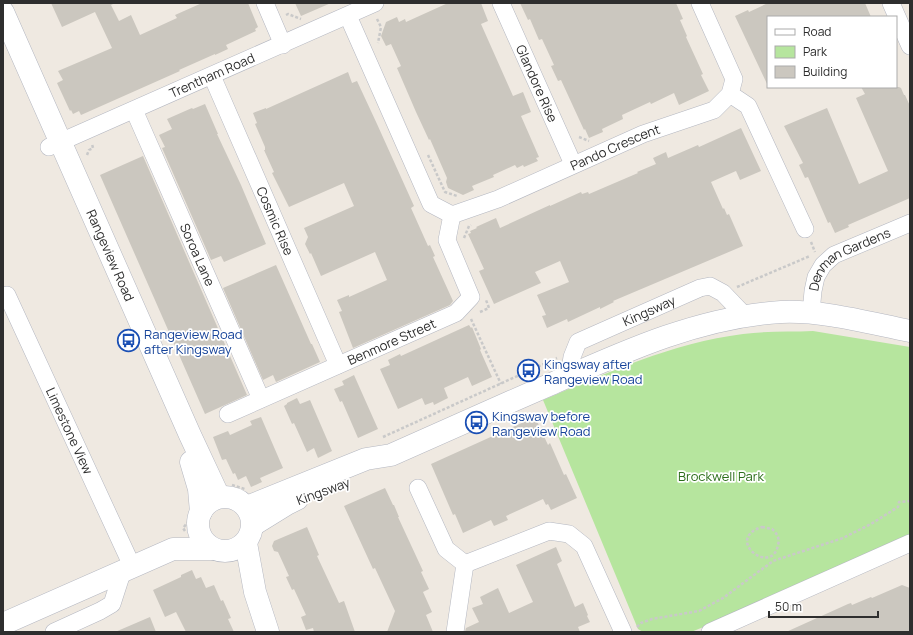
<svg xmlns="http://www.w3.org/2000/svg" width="913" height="635" font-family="Manrope,sans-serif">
	<rect width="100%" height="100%" fill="#efe9e1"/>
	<path fill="#b6e59e" d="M813 331 910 347V545L691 632H643L638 629 543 400C607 373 672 343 743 334 766 331 790 332 813 331Z"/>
	<path fill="#cbc7bf" d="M51 3H115L111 5 119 21 131 15 140 35 177 18 175 15 202 3H248L258 27 255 29 256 31 226 45 228 49 215 55V54L179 70 180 71 81 115 79 111 73 114 71 110 70 111 57 83 63 80 58 71 112 48 95 12 62 27Z
		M295 3H331L301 16Z
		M448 3H481L488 21 481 24 513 96 523 92 531 112 521 116 539 157 536 158 538 161 524 167 523 165 517 168 515 165 493 175 494 177 472 186 474 190 463 195 448 188 446 182 447 178 430 139 429 140 416 112 397 68 401 66 391 44 386 46 381 36 386 22 397 17 399 22 405 19 406 22Z
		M520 3H676L683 19 680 20 687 36 686 37 703 74 701 75 709 91 679 105 674 93 651 104 650 102 622 115 623 119 602 129 603 132 589 138 585 129 584 130 561 80 558 81 551 66 554 65 542 39 539 40 530 19 528 20Z
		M768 3H865L871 17H768V86L735 16 748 10 749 12Z
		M348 72 352 83 357 81 377 124 414 206 411 208 428 246 430 245 435 256 433 257 453 301 450 305 353 348 339 312 342 311 337 300 349 295V297L387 280 375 252 321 276 311 253 310 254 305 244 308 237 304 228 354 206 344 183 289 207 272 173 274 172 264 150H265V147L255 124 257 123 253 113 266 108V109Z
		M861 87H899L901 88 904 95H905L910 106V198L848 225 849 227 835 233 830 222 828 223 808 177 805 178 799 165 803 163 784 126 827 108 859 184 888 171 856 98 865 94Z
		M205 104 218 134H217L241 185 266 244 224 262 221 256 211 260 162 148 165 147 159 135 172 129 167 119 192 108 193 109Z
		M741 128 761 171 740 180 736 171 711 182 723 209 724 208 727 215 729 214 743 246 613 301 614 302 600 309V307L568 322 567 319 547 328 542 316 546 315 537 295 569 282 560 261 535 272 541 283 494 304 479 271 484 269 468 234 471 233 470 231 477 228 476 227 496 218 500 228 550 205V206L581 192 582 194 588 192 589 194 638 173 637 172 656 164 653 158 666 152 668 158 698 145 699 147Z
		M143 156 247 395 205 414 100 175Z
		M276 265 311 344H312L320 362 276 382 273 375 263 380 223 288Z
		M469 325 471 328 472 327 481 349 480 350 492 377 472 386 468 377 444 388 448 398 434 405 433 402 425 405 422 398 398 409 380 369 390 365 388 360 400 354 401 356Z
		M354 375 378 429 358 438 342 401 340 402 334 389 344 385 342 381Z
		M297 398 300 404 310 400 332 451 318 458 314 448 307 452 294 423 292 424 284 406 287 404V403Z
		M261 417 283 468 260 478 262 482 251 487 246 476 238 480 235 473 233 474 226 459 222 460 213 437 228 431 230 435 252 425 250 421Z
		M535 417 548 445 550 443 564 475 566 474 577 498 551 510 548 504 546 505 543 499 506 516 508 520 494 526 491 520 463 533 455 514 453 515 431 464Z
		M385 488 393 505H394L399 517H398L423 571 421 572 429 589 423 592 432 612 426 615 433 632H387L395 611 375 568 373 569 344 506Z
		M307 527 319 555 317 556 339 603 344 601 355 632H314L313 628 306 630 301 617 306 615 294 589 292 590 286 577 289 576 278 552 274 551 272 546 274 541Z
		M556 547 562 561 557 564 575 607 583 603 588 615 587 616 590 622 578 627 580 632H465L466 628 479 622 472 608 483 604 480 597 498 588 509 613 533 602 516 565Z
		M192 570 196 579 201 577 206 588 214 585 221 601 223 600 231 618 228 619 234 632H186L176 612 165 617 153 590 181 577V575Z
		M902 585 910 588V632H786L848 604 851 603 852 605 871 597 872 598Z
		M150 617 156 632H115Z"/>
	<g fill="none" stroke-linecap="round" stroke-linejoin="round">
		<defs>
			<g id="minor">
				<path d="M265 3 283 45"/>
				<path id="s1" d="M501 3 573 164"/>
				<path d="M891 3 910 46"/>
				<path id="s2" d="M348 16 431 204 452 215 498 199 643 134 714 110 730 94 734 79 700 3"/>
				<path id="s3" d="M212 76 338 365"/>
				<path d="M730 94 748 106 805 229"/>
				<path id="s4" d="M134 110 261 399"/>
				<path id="s5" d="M49 147 375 3"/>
				<path id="s6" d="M3 297 7 295 132 566"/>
				<path id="s7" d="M811 313 813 291 816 277 823 265 834 255 910 223"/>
				<path id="s8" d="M569 376 572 357 578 342 700 288 710 286 723 293 746 317"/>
				<path id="s9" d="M228 414 456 313 471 297 447 240 452 215"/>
				<path d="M418 488 446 549 465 564"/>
				<path d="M465 564 549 531 569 534 584 546 623 632"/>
				<path d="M54 632 100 611 112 604 123 570"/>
				<path d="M455 632 465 564"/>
				<path d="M710 632 910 543"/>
			</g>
			<g id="tertiary">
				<path id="s10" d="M3 12 190 435 219 497"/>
				<path d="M191 462 199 489 201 512"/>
				<circle cx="225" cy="524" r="27"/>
				<path d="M246 543 255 592 268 632"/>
				<path d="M3 624 173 549H212"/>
			</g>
			<path id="secondary" d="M247 507 366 459 391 455C443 432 496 408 549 385 623 352 699 317 781 312 823 310 869 323 910 331
				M253 525 287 504 297 499"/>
		</defs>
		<use href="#minor" stroke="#b4b7c1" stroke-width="18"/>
		<use href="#tertiary" stroke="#b4b7c1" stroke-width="23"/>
		<use href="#secondary" stroke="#b4b7c1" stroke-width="23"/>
		<path stroke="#c9c9c9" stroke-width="2.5" stroke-dasharray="3 2" stroke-linecap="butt" d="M286 15 288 14 301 19
			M377 19 381 27 378 43
			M579 137 589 141
			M87 155 89 150 93 148 92 144
			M428 155 445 192 457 196
			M464 238 469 226 471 225
			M811 242 815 252
			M737 287 810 256
			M480 312 489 308 486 300
			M471 319 501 384
			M383 437 557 358
			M232 485 245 489
			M762 527 772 529C777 533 780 539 778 545 772 577 723 539 762 527Z
			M185 531 183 528 188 522
			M637 627 641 623 652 619 699 611 723 598 773 561 843 538 871 524 898 507 899 502 910 501"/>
		<use href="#minor" stroke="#fff" stroke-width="17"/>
		<use href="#tertiary" stroke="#fff" stroke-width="22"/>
		<use href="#secondary" stroke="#fff" stroke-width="22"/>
	</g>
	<defs>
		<symbol id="bus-ring" viewBox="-11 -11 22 22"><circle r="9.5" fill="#fff" stroke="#1a4fb4" stroke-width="1.5"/><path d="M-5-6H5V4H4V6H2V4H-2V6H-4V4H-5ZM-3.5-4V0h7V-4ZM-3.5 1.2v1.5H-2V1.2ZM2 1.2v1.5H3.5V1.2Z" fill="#1a4fb4"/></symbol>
	</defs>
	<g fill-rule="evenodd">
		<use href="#bus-ring" x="116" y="328" width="25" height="25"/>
		<use href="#bus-ring" x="516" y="358" width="25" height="25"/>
		<use href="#bus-ring" x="464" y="410" width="25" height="25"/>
	</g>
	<g text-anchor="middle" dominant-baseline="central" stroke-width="3.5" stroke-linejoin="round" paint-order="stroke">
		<g font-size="13" fill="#2e2e2e" stroke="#fff">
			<text stroke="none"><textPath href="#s5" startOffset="178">Trentham Road</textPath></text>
			<text stroke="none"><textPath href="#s1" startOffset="88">Glandore Rise</textPath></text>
			<text stroke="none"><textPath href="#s2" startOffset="406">Pando Crescent</textPath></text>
			<text stroke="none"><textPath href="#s3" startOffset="158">Cosmic Rise</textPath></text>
			<text stroke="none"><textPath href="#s4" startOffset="158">Soroa Lane</textPath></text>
			<text stroke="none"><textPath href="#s10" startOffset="266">Rangeview Road</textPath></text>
			<text stroke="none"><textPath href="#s7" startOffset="74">Denman Gardens</textPath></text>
			<text stroke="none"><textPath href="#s8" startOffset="113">Kingsway</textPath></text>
			<text stroke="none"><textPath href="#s9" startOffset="179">Benmore Street</textPath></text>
			<text stroke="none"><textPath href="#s6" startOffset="154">Limestone View</textPath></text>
			<text transform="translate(323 491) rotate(-20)">Kingsway</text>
		</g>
		<g font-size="13" fill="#164399" stroke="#fff" text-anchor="start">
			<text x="144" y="334">Rangeview Road<tspan x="144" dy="15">after Kingsway</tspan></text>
			<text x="544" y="364">Kingsway after<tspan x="544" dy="15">Rangeview Road</tspan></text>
			<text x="492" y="416">Kingsway before<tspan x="492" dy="15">Rangeview Road</tspan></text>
		</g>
		<g font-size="13" fill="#2c6e1b" stroke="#fff">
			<text x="721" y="476">Brockwell Park</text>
		</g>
	</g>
	<rect width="913" height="635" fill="none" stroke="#2e2e2e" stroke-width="8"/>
	<rect x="767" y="16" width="130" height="72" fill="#ffffff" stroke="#ababab"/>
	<rect x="775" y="29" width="20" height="6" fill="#ffffff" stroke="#ababab"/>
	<text x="803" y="36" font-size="12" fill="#2e2e2e">Road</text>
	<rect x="775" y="46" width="20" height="12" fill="#b6e59e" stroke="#ababab"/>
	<text x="803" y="56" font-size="12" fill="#2e2e2e">Park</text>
	<rect x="775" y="66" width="20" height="12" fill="#cbc7bf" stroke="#ababab"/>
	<text x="803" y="76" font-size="12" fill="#2e2e2e">Building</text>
	<path d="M769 611v6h109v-6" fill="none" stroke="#2e2e2e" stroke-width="2"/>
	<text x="775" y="611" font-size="12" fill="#2e2e2e" stroke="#ffffff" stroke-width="3" paint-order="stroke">50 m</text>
</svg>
